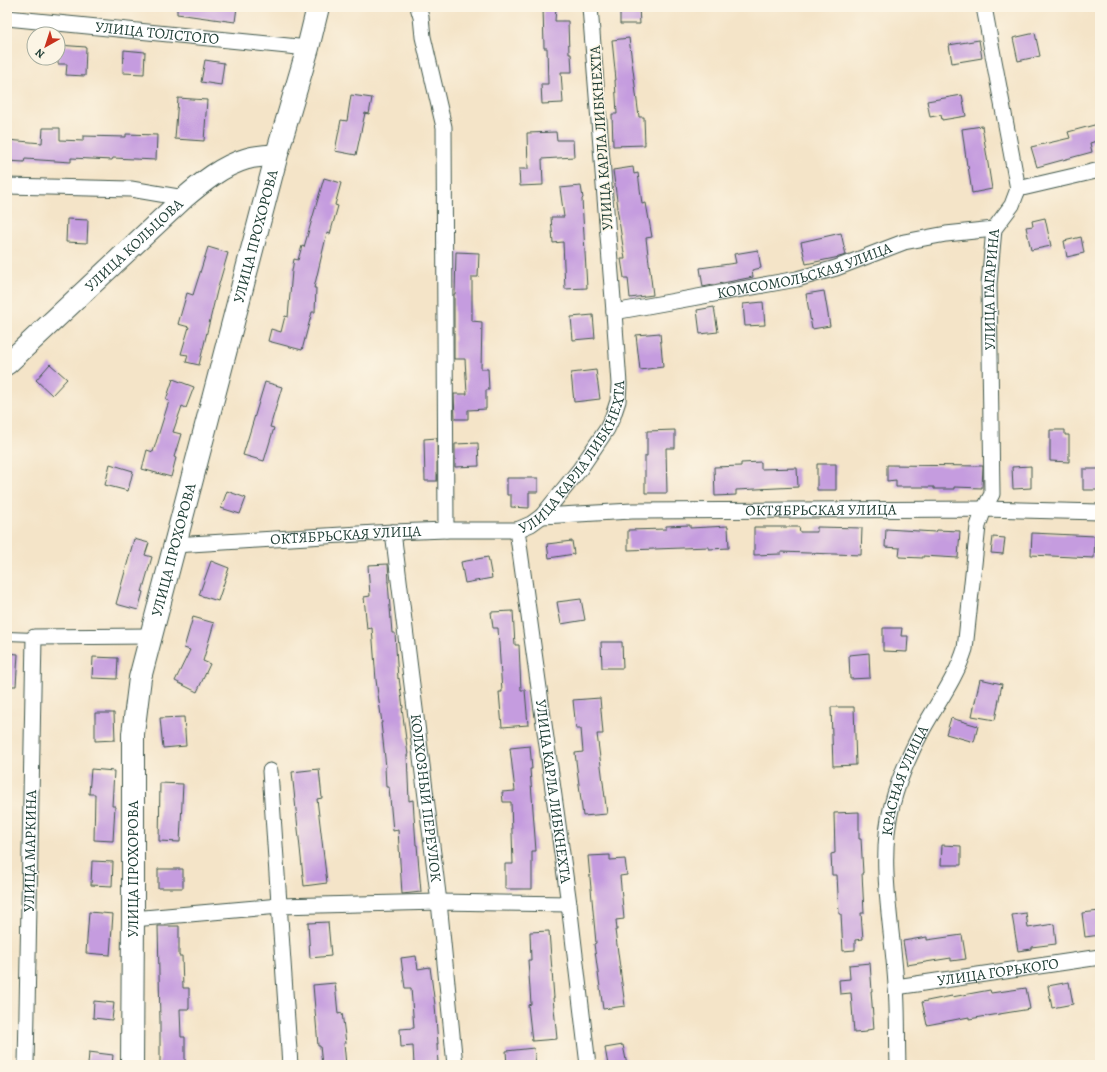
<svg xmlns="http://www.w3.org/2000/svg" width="1107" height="1072" font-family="Alegreya,serif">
	<rect width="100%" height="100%" fill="#fcf5e5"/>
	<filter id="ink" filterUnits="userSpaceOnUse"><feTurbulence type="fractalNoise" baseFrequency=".025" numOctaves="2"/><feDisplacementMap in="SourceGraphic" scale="8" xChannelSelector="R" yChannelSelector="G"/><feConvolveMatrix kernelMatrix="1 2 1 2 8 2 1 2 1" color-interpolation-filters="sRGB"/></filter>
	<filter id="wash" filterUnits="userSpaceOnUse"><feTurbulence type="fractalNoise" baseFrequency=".012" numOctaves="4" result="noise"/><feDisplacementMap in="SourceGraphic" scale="16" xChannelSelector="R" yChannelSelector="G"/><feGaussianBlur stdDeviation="0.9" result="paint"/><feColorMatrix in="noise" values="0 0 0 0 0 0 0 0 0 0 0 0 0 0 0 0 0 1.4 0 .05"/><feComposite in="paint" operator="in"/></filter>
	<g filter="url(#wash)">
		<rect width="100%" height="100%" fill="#f4e4c8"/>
		<g id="blocks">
			<path fill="#c59cdf" d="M177 7H237L235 22 177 14Z
				M543 7H556L555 21H568L569 54H571L572 72H561L563 103 542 104 541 84H548L547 48H544Z
				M620 7H639L640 24H620Z
				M1035 33 1040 56 1018 61 1013 38Z
				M629 38 639 117H644L645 145 613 146 612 114H617L615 80H616L612 40Z
				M979 40 982 58 952 63 949 45Z
				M58 45 86 47 85 76 66 75 67 64H58Z
				M124 50 145 52 144 74 123 73Z
				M205 60 224 63 221 85 201 82Z
				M351 95 372 98 369 114 365 113 356 155 335 151 341 120 347 121Z
				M962 95 966 116 942 120 941 115 930 117 927 101Z
				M178 98 207 100 204 141 175 139Z
				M1098 124 1100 133V140L1090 143 1092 152 1037 167 1031 147 1070 138 1068 132Z
				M982 126 992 189 972 193 968 166H967L962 129Z
				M43 128H60V140L83 141V136L126 137V134L157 135 156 160 113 158 112 160 71 158V162L25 159 24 162 7 161V140L42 143Z
				M556 132 557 140H573L574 157 542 159 543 185 520 186 519 169H528L527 133Z
				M633 167 634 174 638 173 642 204 646 203 652 237 646 238 653 295 630 298 628 278H624L621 259H625L617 208H618L613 170Z
				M324 178 341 183 335 205 338 206 330 234 327 233 314 288H316L315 312H312L302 350 268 341 271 329 281 332 285 316 288 317 292 271 294 259 298 260 302 246 304 247Z
				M581 186 583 198 582 199 587 288 565 289 563 242 553 243 551 217H564L560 188Z
				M1045 218 1051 246 1031 250 1026 227 1033 226 1032 221Z
				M67 219 88 220 87 243 66 242Z
				M841 233 846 255 839 257 806 264 801 242Z
				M1081 237 1084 253 1067 257 1064 241Z
				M208 247 228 253 217 291 199 365 186 362 188 355 181 354 189 327 178 324 187 293 193 295Z
				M758 250 761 268 752 270 753 277 703 287 700 268 736 263 734 254Z
				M456 252 479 253 478 277H472V321L482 322 481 369H488L489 390H486V409L468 410V419H455L454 394H467L465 359H454V294H455Z
				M824 291 830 326 812 329 806 294Z
				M763 302 765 325 745 326 743 304Z
				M714 307 718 332 700 334 697 310Z
				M593 315 595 338 573 340 571 317Z
				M660 333 663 367 640 370 636 335Z
				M50 364 67 379 52 395 36 380Z
				M596 370 600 399 574 402 571 373Z
				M173 379 194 387 186 408 182 406 173 432 181 434 174 457 176 458 171 477 142 469 147 450 153 452 169 401 166 400Z
				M265 382 282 387 270 427 274 428 264 461 243 455Z
				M675 430V448H666L667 493H645V456H647V431Z
				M1050 430H1065V435H1069V462L1050 461Z
				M437 438V481H425L424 439Z
				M478 443 479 466 455 467V444Z
				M761 462V469L797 468 798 487 736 490V495L715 496 714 467 741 466V463Z
				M110 464 133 471 128 491 105 485Z
				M817 464H836V490H817Z
				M887 465 983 466 982 488 954 487V489H934V487H896V480L887 481Z
				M1031 466V488L1013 489 1012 467Z
				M1083 469H1100V490H1083Z
				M507 478H538V492H529V508L511 507V495H507Z
				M227 491 246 498 240 514 221 508Z
				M690 525V528L728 526 729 548 709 549V547L628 550V530L666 529V526Z
				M754 527H799L800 532H817V527L862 528 861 555 781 552V554L754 555Z
				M886 529 935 532 936 530 960 531 958 558 923 556V558L899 557 900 548 885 547Z
				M1032 533 1095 536 1094 558 1031 555Z
				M993 537 1005 538 1003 554 991 553Z
				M134 539 149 543 145 555 152 557 142 592H143L138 610 116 604Z
				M572 541 574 554 549 558 547 544Z
				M488 557 492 578 465 583 461 562Z
				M211 561 229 568 218 601 199 595Z
				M388 564 389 582H388L392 633H395L398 679 399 678 403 708H402L408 755H407L409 801 413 800 416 845H417L421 892 402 894 398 830 393 831 389 787H386L385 767H386L381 723H382L376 680 372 628 367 629 364 597 370 596 368 565Z
				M581 599 585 620 561 624 557 602Z
				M513 611 515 645H519L521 690H525L528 725 502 727 499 692H502L498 628H493L491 612Z
				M193 617 214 623 203 661 210 664 197 692 175 681 190 650 184 648Z
				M883 628H902L901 636H908L907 652 883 651Z
				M601 642H622L623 668H602Z
				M7 653 18 654 16 686H7Z
				M869 653 870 678 850 679 849 655Z
				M93 657 118 658 117 679 92 678Z
				M980 679 1002 684 995 720 972 716Z
				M600 698 603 734H597L607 814 583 816 575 753 583 752 581 729H576L573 700Z
				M831 707H854L856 765 833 766Z
				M95 713H114L115 740 95 741Z
				M184 717 186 746 163 748 160 718Z
				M951 718 978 726 974 742 946 734Z
				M530 746 532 769H530L536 851H532V889H505V864H513L511 802H503L502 792 515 791 510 748Z
				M91 769 114 771 112 806H115L113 841 94 840 95 794H89Z
				M319 769 322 798 317 799 327 883 304 886 292 772Z
				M160 783 183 784 180 842 159 841Z
				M859 812V839H861L863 873H862L864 913H861L863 939 855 940V950L843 951 841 914H839L837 875H832L831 854 835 853 834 813Z
				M942 845 961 846V865H941Z
				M610 855V860L625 859 627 875 620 876 624 919 616 920 617 930H615L625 1006 603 1009 594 944 596 943 588 856Z
				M92 861 113 862 112 886 91 885Z
				M158 869H183V888H158Z
				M1100 911V935L1085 937 1082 913Z
				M89 912 113 914 110 955 86 953Z
				M1026 913 1028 928 1054 924 1056 944 1031 947V949L1018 951 1012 915Z
				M328 922 331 956 310 958 308 923Z
				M158 926H179V956H182L183 988H189V1009H180L181 1037H185V1065H160V1021Z
				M549 931 554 998H553L557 1039 532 1041 528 1005 531 1004 528 960H531L530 932Z
				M962 935 966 959 951 961V958L907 965 903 941 927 937V940Z
				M416 956 418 969 430 967 435 1005 438 1044H437L438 1065H414L413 1046 401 1047 400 1029 414 1028 411 988H405L401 958Z
				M870 963 872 991H871L874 1029 867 1030V1032L854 1033 851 993 840 994 839 980 850 979 849 965Z
				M1069 982 1073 1004 1052 1008 1048 986Z
				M335 983 338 1014 342 1013 346 1043H344L346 1065H322L320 1046H318L313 985Z
				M1026 988 1030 1009 969 1019V1017L927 1025 922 1002 952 996V997L990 990 991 993Z
				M94 1001 114 1003 112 1020 93 1018Z
				M623 1045 627 1065H608L605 1048Z
				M534 1048 536 1065H507L506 1051Z
				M89 1052 113 1055 112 1065H88Z"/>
		</g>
	</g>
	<g filter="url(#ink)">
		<use href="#blocks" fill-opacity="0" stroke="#3f564a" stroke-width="1"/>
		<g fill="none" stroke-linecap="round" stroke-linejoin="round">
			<defs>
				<path id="lane" d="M7 636 34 637"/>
				<g id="street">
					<path d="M418 7 421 17 423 37 444 127 446 530"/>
					<path id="s1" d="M7 18 308 48"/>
					<path d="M7 186 131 189 184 198"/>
					<path d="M1018 189 1100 170"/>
					<path id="s2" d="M614 312 797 279 836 268 904 242 946 234 994 229"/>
					<path id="s3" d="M542 516 632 511 984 509 1100 512"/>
					<path id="s4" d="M517 530 569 904 588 1065"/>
					<path id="s5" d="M393 532 439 902 455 1065"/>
					<path id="s6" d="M174 545 393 532 446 530H517L531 524 542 516 580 469 607 429 613 416 618 401 619 384 614 312 590 7"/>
					<path d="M270 771 290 1065"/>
					<path d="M133 919 279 906 439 902 569 904"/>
					<path id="s7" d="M896 987 1100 957"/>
					<path id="s8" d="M26 1065 34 637 150 636"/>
					<path id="s9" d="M898 1065C897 1039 898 1012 896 986 893 927 877 862 892 805 899 778 910 753 923 729 938 702 956 678 965 649L978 526 984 509 992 494 989 284 994 229 1012 205 1018 189 984 7"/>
				</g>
				<g id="secondary">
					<path id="s10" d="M7 364 184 198C203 182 222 166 246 159 256 156 267 156 277 154"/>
				</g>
				<g id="primary">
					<path id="s11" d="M132 1065 133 919V734L140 678 277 154 308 48 318 7"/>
				</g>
			</defs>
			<use href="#lane" stroke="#3f564a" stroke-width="10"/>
			<use href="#street" stroke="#3f564a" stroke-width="17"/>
			<use href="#secondary" stroke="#3f564a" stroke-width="23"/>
			<use href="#primary" stroke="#3f564a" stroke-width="24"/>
			<use href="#lane" stroke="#fff" stroke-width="8"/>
			<use href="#street" stroke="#fff" stroke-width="15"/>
			<use href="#secondary" stroke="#fff" stroke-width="21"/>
			<use href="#primary" stroke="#fff" stroke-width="22"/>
		</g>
	</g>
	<g text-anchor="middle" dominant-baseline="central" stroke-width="3" stroke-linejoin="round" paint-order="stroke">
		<g font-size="15" fill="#1f3d34" stroke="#fcf5e5">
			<text stroke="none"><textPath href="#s1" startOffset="151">УЛИЦА ТОЛСТОГО</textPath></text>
			<text transform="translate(601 138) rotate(-94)">УЛИЦА КАРЛА ЛИБКНЕХТА</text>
			<text stroke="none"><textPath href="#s11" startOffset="844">УЛИЦА ПРОХОРОВА</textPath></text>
			<text stroke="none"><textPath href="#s10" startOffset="174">УЛИЦА КОЛЬЦОВА</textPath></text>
			<text stroke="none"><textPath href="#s2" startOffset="195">КОМСОМОЛЬСКАЯ УЛИЦА</textPath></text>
			<text stroke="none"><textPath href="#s9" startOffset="797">УЛИЦА ГАГАРИНА</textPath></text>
			<text stroke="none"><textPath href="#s6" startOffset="439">УЛИЦА КАРЛА ЛИБКНЕХТА</textPath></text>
			<text stroke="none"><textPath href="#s3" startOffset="279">ОКТЯБРЬСКАЯ УЛИЦА</textPath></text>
			<text stroke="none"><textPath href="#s6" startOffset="172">ОКТЯБРЬСКАЯ УЛИЦА</textPath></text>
			<text stroke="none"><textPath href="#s11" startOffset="520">УЛИЦА ПРОХОРОВА</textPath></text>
			<text stroke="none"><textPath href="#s9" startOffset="288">КРАСНАЯ УЛИЦА</textPath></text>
			<text stroke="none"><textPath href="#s4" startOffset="264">УЛИЦА КАРЛА ЛИБКНЕХТА</textPath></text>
			<text stroke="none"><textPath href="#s5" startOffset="268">КОЛХОЗНЫЙ ПЕРЕУЛОК</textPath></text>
			<text stroke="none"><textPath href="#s8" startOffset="214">УЛИЦА МАРКИНА</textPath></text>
			<text stroke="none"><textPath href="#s11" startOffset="196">УЛИЦА ПРОХОРОВА</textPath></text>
			<text stroke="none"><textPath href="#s7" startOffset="103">УЛИЦА ГОРЬКОГО</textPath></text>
		</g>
	</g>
	<rect width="1107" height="1072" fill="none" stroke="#fcf5e5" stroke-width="24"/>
	<g transform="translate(46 46) rotate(219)"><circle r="19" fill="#fcf5e5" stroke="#a4ab9e"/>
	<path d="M0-3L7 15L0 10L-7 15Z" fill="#c8321e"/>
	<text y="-6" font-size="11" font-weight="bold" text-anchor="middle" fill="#1f3d34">N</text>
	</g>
</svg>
